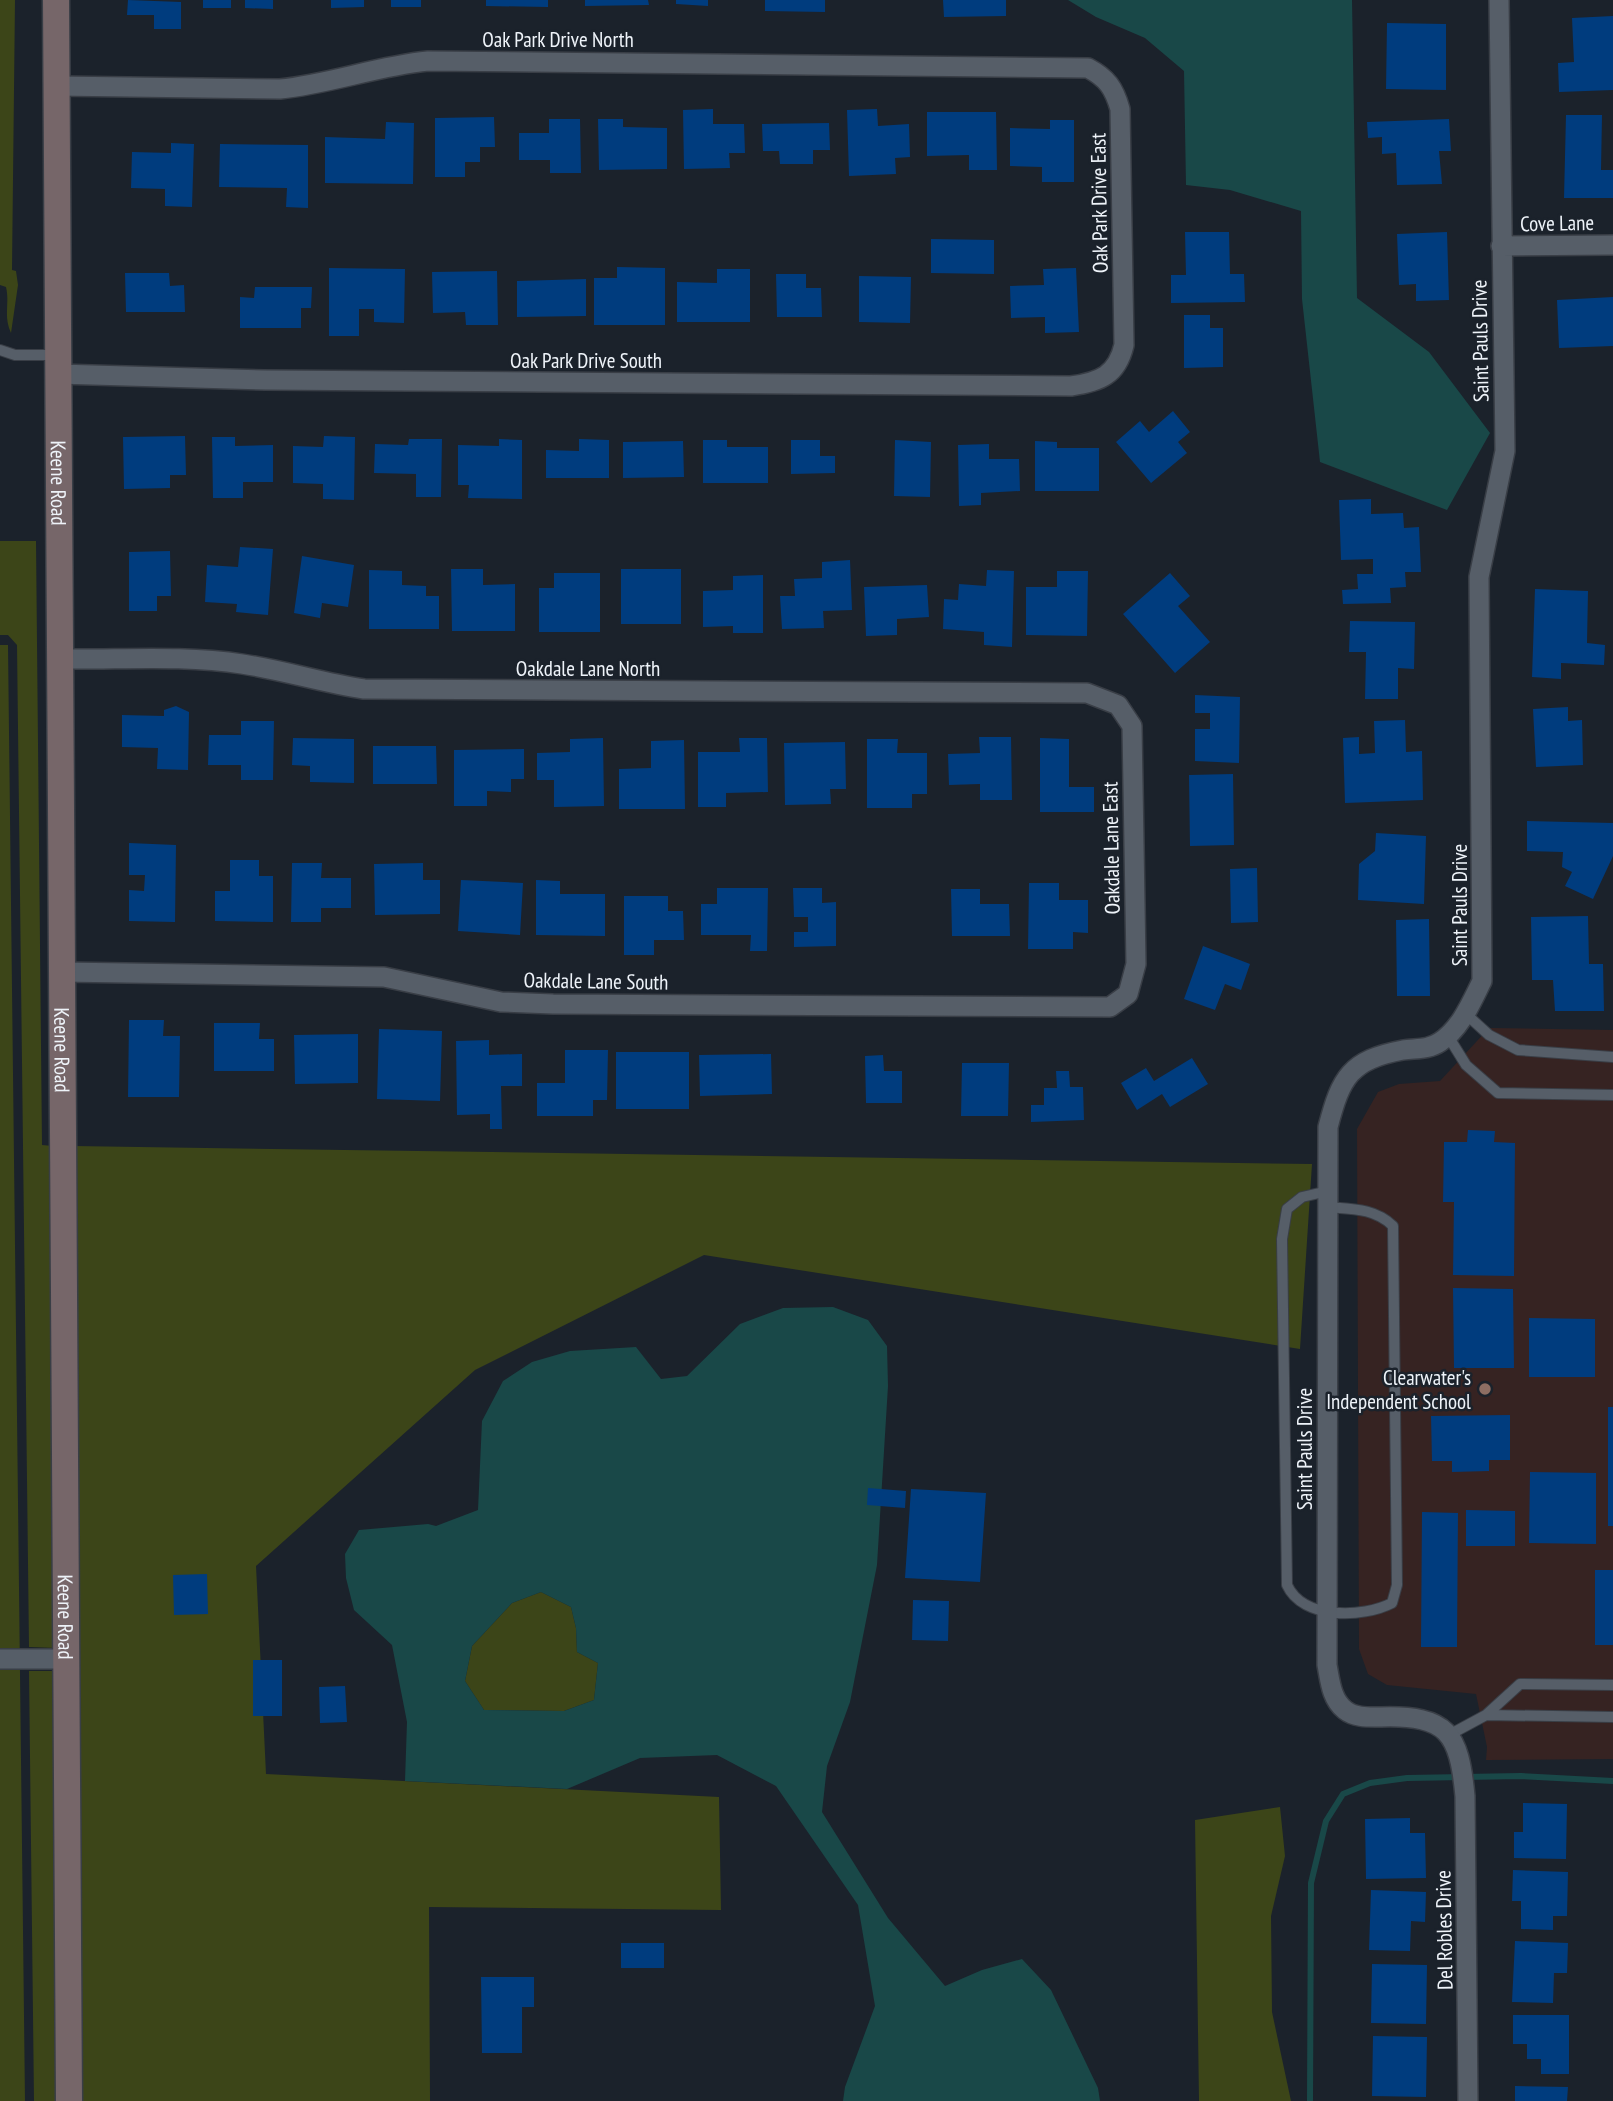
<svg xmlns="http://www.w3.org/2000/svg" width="1613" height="2101" font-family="'PT Sans Narrow',sans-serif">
	<rect width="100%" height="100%" fill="#1b222b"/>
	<path fill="#362322" d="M1489 1028 1613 1030V1759L1486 1760 1487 1747 1476 1694 1387 1685 1368 1674 1359 1649 1357 1129 1378 1092 1399 1084 1440 1081Z"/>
	<path fill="#3c4518" d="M0 0H15L12 270 16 271 18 285 11 333C3 316 10 304 6 287L0 285Z
		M0 541H36L42 1145 53 1146 57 1648 29 1647 17 645 8 635H0Z
		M0 645H8L25 2101H0Z
		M73 1146 1312 1164 1300 1349 704 1255 475 1370 256 1566 266 1774 719 1797 721 1910 429 1907 430 2101H79Z
		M541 1592 571 1607 576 1628 577 1652 598 1663 594 1700 564 1711 484 1710 465 1681 472 1646 512 1603Z
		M29 1671H57L58 2101H34Z
		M1280 1807 1285 1856 1271 1916 1272 2012 1291 2101H1199L1195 1820Z"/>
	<path fill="#194848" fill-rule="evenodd" d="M1068 0H1352L1357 298 1429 352 1490 433 1447 510 1320 462 1302 299 1301 211 1230 190 1186 185 1184 71 1145 38 1096 17Z
		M833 1307 868 1320 887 1346 888 1386 877 1565 850 1702 827 1766 822 1812 888 1918 945 1986 982 1970 1022 1959 1051 1990 1098 2088 1100 2101H843L845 2087 875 2006 858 1905 776 1786 717 1755 640 1758 567 1789 405 1781 407 1722 392 1645 354 1610 346 1578 345 1554 359 1530 428 1524 436 1526 478 1510 482 1421 503 1381 532 1362 570 1351 636 1347 661 1379 687 1376 740 1324 783 1308ZM541 1592 571 1607 576 1628 577 1652 598 1663 594 1700 564 1711 484 1710 465 1681 472 1646 512 1603Z"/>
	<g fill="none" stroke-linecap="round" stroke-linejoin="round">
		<path stroke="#194848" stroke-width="6" d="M1310 2101 1311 1883 1326 1821 1343 1794 1370 1783 1407 1778 1521 1776 1613 1781"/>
	</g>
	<path fill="#003c7e" d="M128 0 181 2V29H154V15H127Z
		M203 0H231V8H203Z
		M245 0H273V9L245 8Z
		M331 0H364V7L331 8Z
		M391 0H421V7H391Z
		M486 0H548V7L486 6Z
		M585 0H648L649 5 585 6Z
		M676 0H708V6L676 4Z
		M765 0H825V12L765 11Z
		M943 0H1006V16L944 17Z
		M1613 16V90L1559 92 1558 63 1574 62 1572 18Z
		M1387 23 1446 24V90L1386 89Z
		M713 109V124H744L745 153H729L730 168 684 169 683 110Z
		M877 109 878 126 909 124 910 157 895 158 896 174 849 176 847 110Z
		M927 112H996L997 170H969V155L927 156Z
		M1566 115H1602L1601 170H1613V198H1564Z
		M494 117 495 147H480V162H465V177H435V118Z
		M549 119H580L581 173H550V160H519V133H549Z
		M598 119H623V127L667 128V169L599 170Z
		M1449 119 1451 151H1439L1442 184 1397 185 1396 153 1382 154V137L1368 138 1367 122Z
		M1050 120H1074V182H1042V167L1010 166V128L1050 129Z
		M386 122 414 123 413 184 325 183V137L385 139Z
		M829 123 830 150H813V164H780L779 151H763L762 124Z
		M171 143 194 144 192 207 165 206V189L131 188 132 152 171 153Z
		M220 144 308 145V208L286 207 287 188 219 187Z
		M1185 232H1229L1230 274H1244L1245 302 1171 303V275H1186Z
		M1447 232 1449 300 1416 301V284L1399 285 1397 234Z
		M931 239 994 240V274L931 273Z
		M617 267 665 268V325H594V278H617Z
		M329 268 405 269 404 323 374 322V309H359V336H329Z
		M1076 268 1079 332 1045 333V317L1011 318 1010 286 1044 285 1043 269Z
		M717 269H750V322H677V282L717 283Z
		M497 271 498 325H466L465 312 433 313 432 272Z
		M125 273H169L170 286 184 285 185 312H126Z
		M776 274H806V288H821L822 317H777Z
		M859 276 911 277 910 323 859 322Z
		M586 279V316L517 317V281Z
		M255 287H312L311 308H301V328H240V297L254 298Z
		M1613 297V346L1559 348 1557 300Z
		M1184 315H1210V328H1223V367L1184 368Z
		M1173 411 1190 432 1178 442 1187 453 1151 483 1116 442 1140 421 1149 432Z
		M185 436 186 475H170V488L124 489 123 437Z
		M324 436 355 437 354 500 323 499V484L293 483V446L323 447Z
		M212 437H235V446L273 445V482H243V498H213Z
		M409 439H442L441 497H416V474L374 473 375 444 408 445Z
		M499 439 522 440V499L468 498 469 485H458V445L499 446Z
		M579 439 609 440V478H546V450L579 451Z
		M703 440H727V447H768V483H703Z
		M791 440H820V456H835V473L791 474Z
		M895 440 931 442 930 497 894 496Z
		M683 441 684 477 623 478V442Z
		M1035 441 1057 442V448H1099V491H1035Z
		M989 444V459H1019L1020 491 981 493V505L959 506 958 445Z
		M1371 499V514L1403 513 1404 528 1419 527 1421 572H1405L1406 587 1390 588 1391 603 1343 604 1342 590 1358 589 1357 574H1373V559L1341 560 1339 500Z
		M240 547 273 549 268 615 236 612 237 604 205 602 207 565 238 567Z
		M170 551 171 596H157V611H129V552Z
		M302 556 354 565 348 607 322 603 320 618 294 613Z
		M850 560 852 610 823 611 824 628 782 629 780 596H795L794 579 822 578V562Z
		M451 569H483V585L515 584V631H452Z
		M621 569H681V624H621Z
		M369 570 402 571V585L426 586V596H439V629H369Z
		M987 570 1014 571 1012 647 984 645V632L943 629 944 599 958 600 959 584 986 586Z
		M1057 571H1088L1087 636 1026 635V587H1057Z
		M554 573H600V632H539V588H554Z
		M1170 573 1190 596 1178 606 1210 642 1175 673 1123 614Z
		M763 575V633H733V626L703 627V591L733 590V576Z
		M927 585 929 617 897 619V635L866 636 864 587Z
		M1535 589 1588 591 1587 643 1605 645 1604 665 1561 663V679L1532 677Z
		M1350 621 1415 622 1414 669 1398 668V699H1365L1366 652H1349Z
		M1195 695 1240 697 1239 763 1195 761V729H1210V713H1195Z
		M176 706 189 712 188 770 157 769 158 748 122 747V715L164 716V710Z
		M1568 707V721L1582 720 1583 765 1536 767 1533 709Z
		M1405 720 1406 752 1422 751 1423 800 1345 803 1343 738 1359 737V754L1375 753 1374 721Z
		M241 721H274L273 780H241V765H208L209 735H241Z
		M979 737H1011L1012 800H980V784L949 785 948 754 980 753Z
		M293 738 354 739V783L310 782V766L292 765Z
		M603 738 604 806 554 807V780H537V753L570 752V739Z
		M739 738H767L768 792 726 793V807H698V752H740Z
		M1040 738 1069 739V787H1094V812H1040Z
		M867 739H898L897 753H927V794H912V808H867Z
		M684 740 685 809H619V769L651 768V741Z
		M845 742 846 789H830L831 804 785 805 784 743Z
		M373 746H436L437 784H373Z
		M524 749V779H511V792L487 791V806H454V750Z
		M1233 774 1234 845 1190 846 1189 775Z
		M1527 821 1613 823V856L1593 899 1565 886 1572 872 1562 867 1563 852 1527 851Z
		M1376 833 1426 836 1424 904 1358 900 1359 864 1375 851Z
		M129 843 176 845 175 922 129 921V890L144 891 145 875H129Z
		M230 860H259V876H273V922L215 921V891H230Z
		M292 863H322L321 878H351V908H321V922H291Z
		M423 863V880H440V914L375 915 374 864Z
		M1257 868 1258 922 1231 923 1230 869Z
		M461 880 523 883 520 935 458 931Z
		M536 880 560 881V894H605V936L536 935Z
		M1029 883H1059V900H1088V933L1073 932V949H1028Z
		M717 888H768L767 951H750L751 935H701V904H717Z
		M793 888H822V903L836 902V946L794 947V932H808V917H794Z
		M951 889H980V904H1009L1010 936H952Z
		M624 896H668V911H683L684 940H654V955H624Z
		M1588 916 1589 964H1603L1604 1011H1555L1553 980H1532L1531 917Z
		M1429 919 1430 996H1397L1396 920Z
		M1203 946 1250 964 1241 990 1225 984 1215 1010 1184 999Z
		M129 1020H164L163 1036H180L179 1097H128Z
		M214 1023H260L259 1039H274V1071H214Z
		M379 1029 442 1031 440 1101 377 1099Z
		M358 1034V1083L295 1084 294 1035Z
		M489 1040V1055L522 1054V1086H501L502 1129H490V1114L457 1115 456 1041Z
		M565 1050H608L607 1100H593V1116H537V1083H565Z
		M616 1052H689V1109H616Z
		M771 1054 772 1094 700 1096 699 1055Z
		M883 1055 884 1071H902V1103H866L865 1056Z
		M1192 1058 1208 1084 1170 1107 1162 1094 1137 1110 1121 1083 1146 1068 1154 1081Z
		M962 1063H1009L1008 1116H961Z
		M1056 1071H1069L1070 1087H1083L1084 1120 1031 1122V1105H1044V1088H1057Z
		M1468 1130 1495 1131 1494 1142 1515 1143 1514 1276 1453 1275 1454 1202H1443L1444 1142H1467Z
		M1453 1288 1513 1289 1514 1368H1454Z
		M1529 1318 1595 1319V1377H1529Z
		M1608 1407H1613V1526H1608Z
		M1510 1415V1460H1489V1471L1452 1472V1461H1432L1431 1416Z
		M1530 1472 1596 1473V1544L1529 1543Z
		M868 1488 906 1491 905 1508 867 1505Z
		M911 1489 986 1493 980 1582 905 1578Z
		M1466 1510 1515 1511V1546H1466Z
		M1422 1512 1458 1513 1457 1647H1421Z
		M1595 1570H1613V1645H1595Z
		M207 1574 208 1614 174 1615 173 1575Z
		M913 1600 949 1601 948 1641 912 1640Z
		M253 1660H282V1716H253Z
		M345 1686 347 1722 320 1723 319 1687Z
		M1523 1803 1567 1804 1566 1859 1514 1858V1832H1523Z
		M1410 1818V1833H1425L1426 1878 1366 1879 1365 1819Z
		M1513 1870 1568 1872 1567 1916H1553V1930L1521 1929V1901H1512Z
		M1371 1890 1426 1892 1425 1922 1411 1921 1410 1951 1369 1950Z
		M1515 1941 1568 1943 1567 1973H1554L1553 2003 1512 2002Z
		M621 1943H664V1968H621Z
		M1372 1964 1427 1965 1426 2024 1371 2023Z
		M481 1977H534V2007H522V2053H482Z
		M1513 2015H1569V2074H1541V2059H1527V2044H1513Z
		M1373 2036 1427 2037 1426 2097 1372 2096Z
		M1515 2086 1568 2087 1567 2101H1515Z"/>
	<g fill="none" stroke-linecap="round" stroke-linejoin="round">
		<defs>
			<path id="service" d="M0 350 15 355H58
				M1466 1014 1489 1035 1518 1050 1613 1057
				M1448 1036 1466 1065 1498 1093 1613 1095
				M1327 1207C1351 1209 1375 1208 1393 1226L1397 1585 1392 1603C1363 1618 1303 1620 1287 1585L1282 1239 1287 1209 1302 1197 1328 1191
				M1486 1715 1613 1717
				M1449 1735 1486 1715 1520 1684 1613 1685"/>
			<path id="minor" d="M57 86 280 89C330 84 377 66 428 61L1088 68C1107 78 1114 88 1120 109L1124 345C1117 375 1100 382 1071 386L265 380 58 374
				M1501 246 1613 245
				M59 659C120 660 183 655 242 664 283 670 323 683 364 689L1087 693 1118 705 1132 726 1136 964 1128 994 1110 1007 553 1004 501 1002 384 977 62 972
				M0 1659H67
				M1468 2101 1465 1796C1459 1733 1448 1715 1381 1717 1369 1717 1355 1718 1345 1710 1331 1699 1330 1680 1327 1665L1328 1127C1341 1077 1350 1060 1403 1050 1416 1048 1428 1050 1440 1042 1461 1028 1471 1003 1482 981L1479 577 1505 451 1499 0"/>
			<g id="secondary">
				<path id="s1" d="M56 0 69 2101"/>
			</g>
		</defs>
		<use href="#service" stroke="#393e46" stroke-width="12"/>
		<use href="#minor" stroke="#393e46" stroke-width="22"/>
		<use href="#secondary" stroke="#393e46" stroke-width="29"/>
		<use href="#service" stroke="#565e68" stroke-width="10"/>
		<use href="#minor" stroke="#565e68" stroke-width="19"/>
		<use href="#secondary" stroke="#766669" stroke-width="26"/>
	</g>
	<circle fill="#8d6e63" stroke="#1b222b" stroke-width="2.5" cx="1485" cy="1389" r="7"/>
	<g text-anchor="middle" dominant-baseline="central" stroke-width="5" stroke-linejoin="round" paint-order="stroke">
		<g font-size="21" fill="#eef3f9" stroke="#1b222b">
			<text x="558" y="39">Oak Park Drive North</text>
			<text transform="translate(1099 203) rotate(-91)">Oak Park Drive East</text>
			<text transform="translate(1557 223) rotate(-1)">Cove Lane</text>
			<text transform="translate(1480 341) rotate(-91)">Saint Pauls Drive</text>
			<text x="586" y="360">Oak Park Drive South</text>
			<text stroke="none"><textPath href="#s1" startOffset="483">Keene Road</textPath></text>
			<text x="588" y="668">Oakdale Lane North</text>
			<text transform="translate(1111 848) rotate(-91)">Oakdale Lane East</text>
			<text transform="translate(1459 905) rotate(-90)">Saint Pauls Drive</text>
			<text transform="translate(596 981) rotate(1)">Oakdale Lane South</text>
			<text stroke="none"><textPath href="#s1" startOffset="1050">Keene Road</textPath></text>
			<text transform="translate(1304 1449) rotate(-90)">Saint Pauls Drive</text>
			<text stroke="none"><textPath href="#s1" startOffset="1617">Keene Road</textPath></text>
			<text transform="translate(1444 1930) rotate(-91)">Del Robles Drive</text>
		</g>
		<g font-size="21" fill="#eef3f9" stroke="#1b222b" text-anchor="end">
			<text x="1471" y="1377">Clearwater's<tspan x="1471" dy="24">Independent School</tspan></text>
		</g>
	</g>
</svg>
